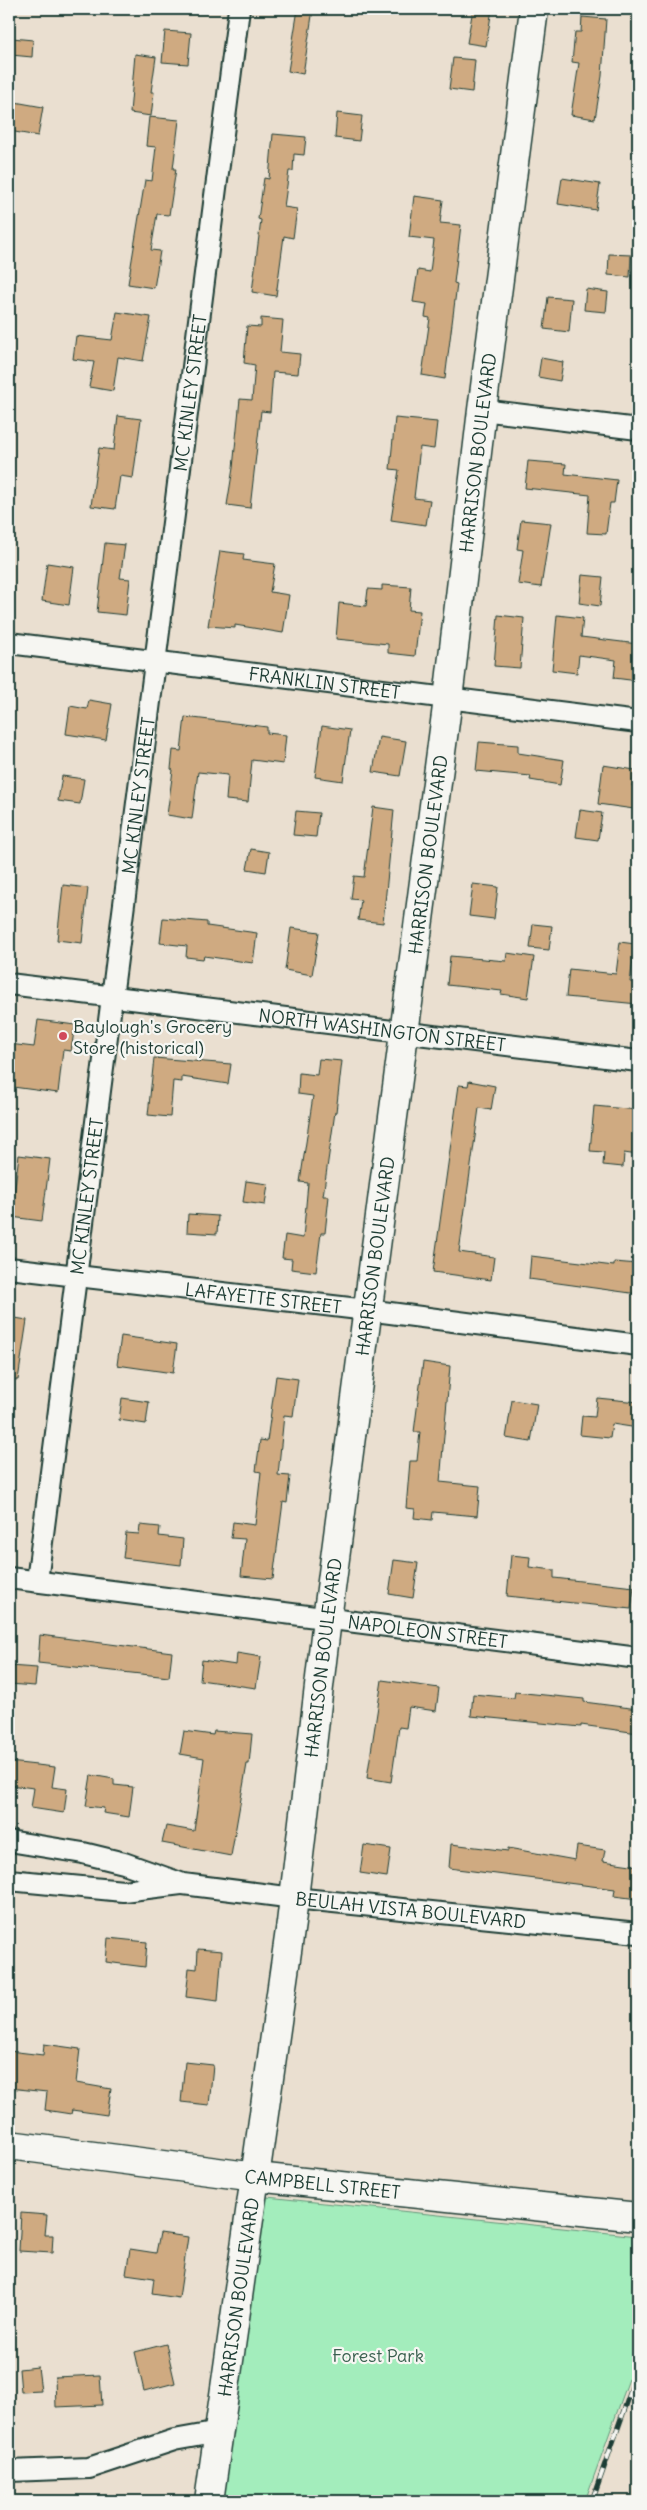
<svg xmlns="http://www.w3.org/2000/svg" width="647" height="2510" font-family="Delius,sans-serif">
	<rect width="100%" height="100%" fill="#eadfd0"/>
	<filter id="ink" filterUnits="userSpaceOnUse"><feTurbulence type="fractalNoise" baseFrequency=".02" numOctaves="2"/><feDisplacementMap in="SourceGraphic" scale="10" xChannelSelector="R" yChannelSelector="G"/><feConvolveMatrix kernelMatrix="1 2 1 2 8 2 1 2 1" color-interpolation-filters="sRGB"/></filter>
	<g filter="url(#ink)">
		<path fill="#a3edbc" stroke="#619578" d="M267 2197 638 2236V2354L585 2501H209L251 2211Z"/>
		<path fill="#cfaa81" stroke="#1f3d34" d="M298 9H313L303 74 288 71Z
			M473 9H492L486 46 467 43Z
			M582 17 606 19 602 76 595 119 571 115 579 63 572 62 575 32H581Z
			M165 31 191 33 188 64 162 62Z
			M12 38 33 40 32 57 11 55Z
			M135 54 156 57 151 92H154L151 116 130 113Z
			M453 58 475 60 472 92 449 89Z
			M9 101 43 107 38 136 9 131Z
			M337 113 362 116 359 141 335 138Z
			M149 117 179 120 173 169H176L169 215 157 214 151 250 160 251 154 288 128 284 145 180 152 181 156 147 146 146Z
			M273 134 306 137 304 155 294 154 293 171H289L284 207 297 209 293 238 284 236 276 296 252 292 261 220 258 219 264 178 269 179Z
			M562 178 600 184 596 210 558 204Z
			M414 196 443 200 440 223 461 225 454 283 457 284 445 379 422 375 430 318 425 317 427 304 413 302 418 270 430 272 434 240 409 237Z
			M609 254 631 255 630 277 608 275Z
			M586 289 608 292 606 312 584 310Z
			M548 297 572 299 569 332 544 329Z
			M117 312 151 317 143 361 118 357 113 391 89 387 94 362 73 359 76 336 112 340Z
			M261 318 283 320 280 352 300 354 298 374 273 372 270 412 261 411 250 508 227 505 233 468 240 399 252 400 255 365 244 363 247 326 261 327Z
			M541 358 563 362 560 381 538 377Z
			M118 416 141 419 133 478 120 476 115 509 91 506 99 448 114 450Z
			M395 418 437 422 434 449 420 447 414 498 430 500 426 525 391 520 399 470 390 469Z
			M528 461 566 464 565 474 617 480 614 503H610L606 534 587 533 590 495 525 488Z
			M521 520 551 523 541 587 518 584 523 550 517 549Z
			M105 543 125 545 120 578 130 579 126 615 97 612Z
			M220 551 244 554 243 560 275 564 270 592 289 595 283 633 235 625V628L208 626Z
			M47 563 74 567 69 605 42 601Z
			M582 575 603 577 600 606 579 603Z
			M382 585 411 587 409 610 420 611 415 656 388 653V644L336 639 339 603 366 606 368 589 382 590Z
			M498 615 524 618 520 668 494 666Z
			M557 615 583 618 581 637 638 644V681L614 678 616 660 579 655 577 673 552 670Z
			M89 700 112 704 106 740 66 734 70 706 87 709Z
			M185 717 267 727V733L286 735 283 764 252 760 248 802 226 800 228 775 198 772 192 819 167 815 173 770 171 769 173 750 181 751Z
			M322 726 350 730 343 781 315 777Z
			M379 737 406 741 400 776 373 772Z
			M479 742 518 745V753L564 760 560 785 530 780 531 776 476 771Z
			M603 765 635 770 632 786 637 787 634 809 598 804Z
			M62 776 84 779 80 804 58 801Z
			M373 807 394 810 383 923 358 920 361 900 351 899 354 876 364 877Z
			M580 810 602 813 598 840 576 837Z
			M296 811 319 813 316 837 293 835Z
			M251 849 269 852 266 872 247 869Z
			M473 884 498 887 494 919 469 916Z
			M63 885 88 888 82 943 57 940Z
			M163 918 207 922V926L257 933 253 963 204 956 203 959 186 957 187 946 160 943Z
			M533 924 552 926 549 950 530 948Z
			M291 928 319 932 312 975 285 970Z
			M620 942 635 944 630 982 638 983V1004L566 997 569 969 616 974Z
			M507 953 534 957 528 998 501 994 502 991 447 985 450 956 506 961Z
			M38 1020 75 1025 71 1051 63 1050 58 1093 13 1087 14 1074 9 1073V1044L34 1047Z
			M154 1058 231 1064 228 1084 182 1077V1082L173 1081 170 1117 148 1115Z
			M319 1059 342 1061 336 1112H335L323 1196H329L325 1233H321L316 1272 291 1269 292 1259 282 1258 285 1235 303 1238 308 1183 300 1182 313 1096 298 1094 299 1073 317 1075Z
			M469 1081 495 1086 491 1110 479 1108 459 1252 494 1257 491 1280 433 1272 459 1085 468 1086Z
			M594 1106 638 1110V1155L624 1153 623 1167 603 1165 604 1152 590 1151Z
			M19 1155 50 1159 42 1221 11 1217Z
			M246 1181 268 1184 265 1205 243 1202Z
			M188 1214 218 1216 217 1234 187 1232Z
			M531 1256 614 1266V1262L638 1264V1294L529 1279Z
			M9 1317 27 1320 18 1380 9 1379Z
			M121 1336 177 1344 173 1373 117 1365Z
			M423 1362 450 1366 440 1482 480 1486 477 1516 433 1512 432 1520 414 1518 415 1509 406 1508 410 1461H417L420 1432H414Z
			M276 1376 298 1379 293 1416 284 1415 278 1475 290 1476 287 1503 283 1502 273 1579 241 1576 245 1539 231 1538 233 1522 255 1525 261 1472 256 1471 260 1440 267 1441Z
			M122 1398 149 1402 146 1424 119 1420Z
			M597 1398 638 1402V1428L612 1424 610 1438 580 1435 582 1416 595 1417Z
			M512 1400 537 1404 531 1442 506 1438Z
			M140 1525 160 1527 159 1536 183 1539 181 1565 123 1558 126 1533 139 1534Z
			M511 1555 530 1557 529 1567 554 1570V1578L634 1587 631 1609 507 1596Z
			M394 1560 418 1563 413 1598 389 1594Z
			M40 1635 172 1652 169 1677 38 1663Z
			M237 1653 261 1657 256 1688 200 1680 202 1660 236 1665Z
			M9 1666 37 1668 35 1686 9 1684Z
			M382 1680 439 1688 436 1711 409 1707 406 1728 399 1727 391 1782 367 1778Z
			M515 1692 584 1699V1702L638 1709V1733L581 1725V1727L471 1716 473 1694 514 1698Z
			M184 1731 213 1735 214 1731 252 1734 249 1764H247L231 1856 162 1843 166 1826 194 1831 204 1758 180 1754Z
			M9 1762 55 1767 52 1787 67 1789 64 1813 31 1808 34 1788 9 1785Z
			M91 1775 114 1779V1785L133 1787 129 1817 103 1813 104 1808 86 1806Z
			M451 1844 508 1851V1848L575 1860 577 1846 605 1850 603 1861 638 1866V1899L614 1896 615 1889 449 1868Z
			M364 1845 391 1849 387 1877 360 1873Z
			M108 1938 147 1942 145 1967 106 1962Z
			M198 1949 222 1951 218 2001 186 1997 189 1968 197 1969Z
			M44 2044 80 2049 76 2083 111 2089 107 2115 72 2110 71 2114 45 2110 47 2092 9 2088V2051L43 2055Z
			M185 2062 213 2065 209 2105 181 2102Z
			M21 2213 47 2215 45 2235H53L52 2253 19 2251Z
			M160 2233 188 2237 179 2298 152 2294 154 2278 126 2274 130 2249 156 2253Z
			M166 2344 175 2383 144 2391 135 2352Z
			M38 2367 41 2391 21 2392 19 2369Z
			M100 2375 102 2405 56 2407 55 2377Z"/>
		<g fill="none" stroke-linecap="round" stroke-linejoin="round">
			<defs>
				<g id="street">
					<path d="M482 410 638 429"/>
					<path id="s1" d="M9 643 638 722"/>
					<path id="s2" d="M9 984 638 1061"/>
					<path id="s3" d="M9 1268 367 1310 638 1345"/>
					<path id="s4" d="M9 1578 638 1658"/>
					<path id="s5" d="M37 1581 239 9"/>
					<path id="s6" d="M9 1841 83 1853 124 1863 183 1884 294 1898 638 1933"/>
					<path d="M9 1880 123 1891 181 1884"/>
					<path d="M9 2471 89 2468 174 2440 219 2432"/>
				</g>
				<g id="secondary">
					<path id="s7" d="M9 2145 256 2177 638 2217"/>
					<path id="s8" d="M209 2501 291 1923 327 1619 448 699 482 410 534 9"/>
				</g>
			</defs>
			<use href="#street" stroke="#1f3d34" stroke-width="24"/>
			<use href="#secondary" stroke="#1f3d34" stroke-width="31"/>
			<use href="#street" stroke="#f6f6f2" stroke-width="20"/>
			<use href="#secondary" stroke="#f6f6f2" stroke-width="28"/>
			<defs>
				<path id="rail" d="M592 2501 638 2371"/>
			</defs>
			<use href="#rail" stroke="#1f3d34" stroke-width="5.5"/>
			<use href="#rail" stroke="#f6f6f2" stroke-width="4" stroke-dasharray="11" stroke-linecap="butt"/>
		</g>
	</g>
	<circle fill="#d1495b" stroke="#f6f6f2" stroke-width="2" cx="63" cy="1036" r="5"/>
	<g text-anchor="middle" dominant-baseline="central" stroke-width="4.5" stroke-linejoin="round" paint-order="stroke">
		<g font-size="18" fill="#1f3d34" stroke="#f6f6f2">
			<text stroke="none"><textPath href="#s5" startOffset="1198">MC KINLEY STREET</textPath></text>
			<text stroke="none"><textPath href="#s8" startOffset="2066">HARRISON BOULEVARD</textPath></text>
			<text stroke="none"><textPath href="#s1" startOffset="318">FRANKLIN STREET</textPath></text>
			<text stroke="none"><textPath href="#s5" startOffset="792">MC KINLEY STREET</textPath></text>
			<text stroke="none"><textPath href="#s8" startOffset="1661">HARRISON BOULEVARD</textPath></text>
			<text stroke="none"><textPath href="#s2" startOffset="376">NORTH WASHINGTON STREET</textPath></text>
			<text stroke="none"><textPath href="#s5" startOffset="388">MC KINLEY STREET</textPath></text>
			<text stroke="none"><textPath href="#s8" startOffset="1256">HARRISON BOULEVARD</textPath></text>
			<text stroke="none"><textPath href="#s3" startOffset="256">LAFAYETTE STREET</textPath></text>
			<text stroke="none"><textPath href="#s4" startOffset="422">NAPOLEON STREET</textPath></text>
			<text stroke="none"><textPath href="#s8" startOffset="851">HARRISON BOULEVARD</textPath></text>
			<text stroke="none"><textPath href="#s6" startOffset="409">BEULAH VISTA BOULEVARD</textPath></text>
			<text stroke="none"><textPath href="#s7" startOffset="316">CAMPBELL STREET</textPath></text>
			<text stroke="none"><textPath href="#s8" startOffset="206">HARRISON BOULEVARD</textPath></text>
		</g>
		<g font-size="18" fill="#1f3d34" stroke="#f6f6f2" text-anchor="start">
			<text x="73" y="1026">Baylough's Grocery<tspan x="73" dy="21">Store (historical)</tspan></text>
		</g>
		<g font-size="18" fill="#39604f" stroke="#f6f6f2">
			<text x="378" y="2355">Forest Park</text>
		</g>
	</g>
	<rect width="647" height="2510" fill="none" stroke="#f6f6f2" stroke-width="30"/>
	<rect x="15" y="15" width="617" height="2480" fill="none" stroke="#1f3d34" stroke-width="2" filter="url(#ink)"/>
</svg>
